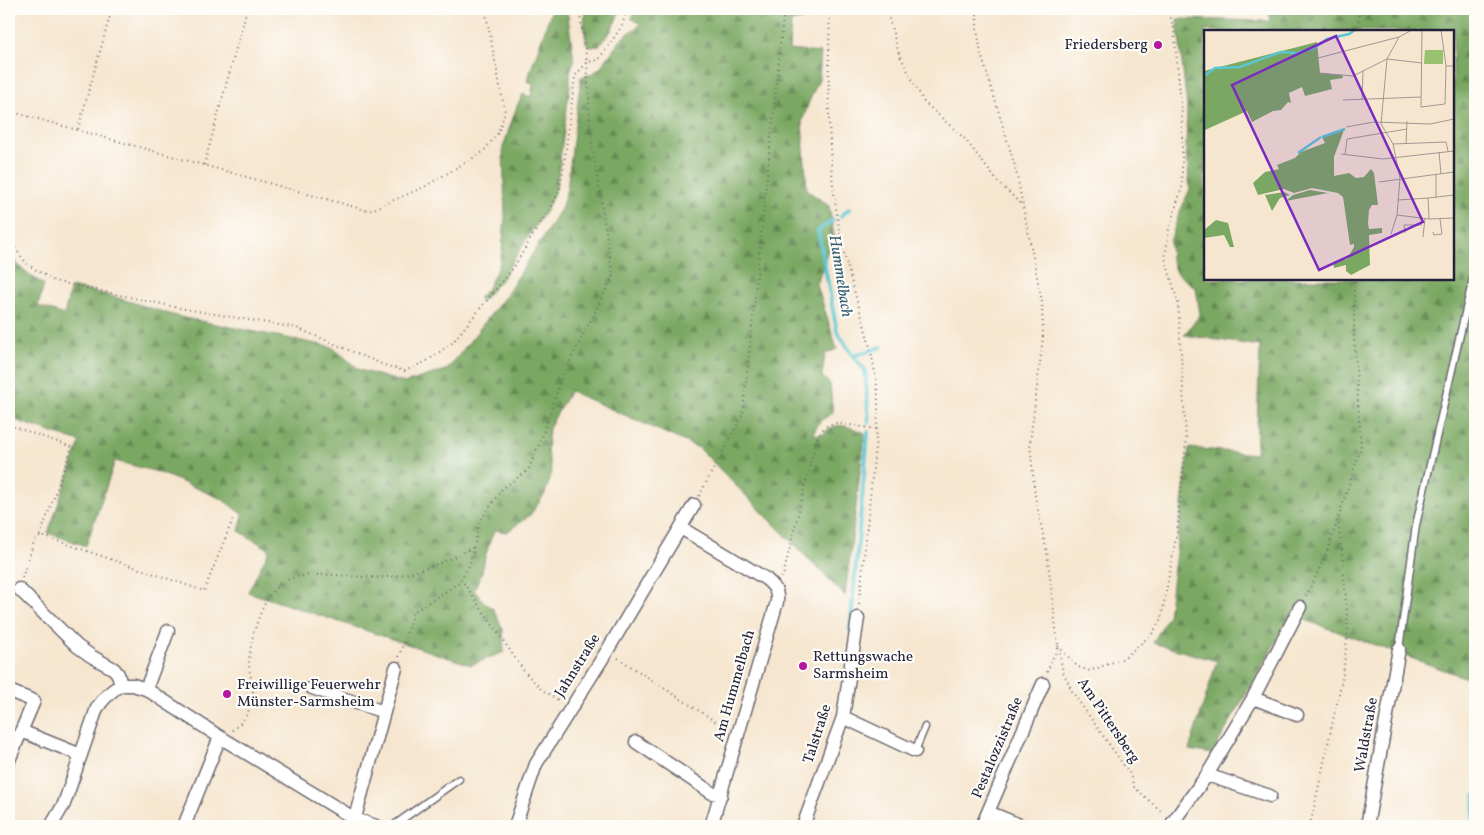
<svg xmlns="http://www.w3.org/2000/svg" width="1484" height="835" font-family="Vollkorn,serif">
	<defs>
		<pattern id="forest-firs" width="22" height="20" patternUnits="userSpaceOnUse" patternTransform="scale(1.25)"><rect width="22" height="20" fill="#7aa862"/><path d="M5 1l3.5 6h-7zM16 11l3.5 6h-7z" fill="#648852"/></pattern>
	</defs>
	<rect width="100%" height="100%" fill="#fdfcf7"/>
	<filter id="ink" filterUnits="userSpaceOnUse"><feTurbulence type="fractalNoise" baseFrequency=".02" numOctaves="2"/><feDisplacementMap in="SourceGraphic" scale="10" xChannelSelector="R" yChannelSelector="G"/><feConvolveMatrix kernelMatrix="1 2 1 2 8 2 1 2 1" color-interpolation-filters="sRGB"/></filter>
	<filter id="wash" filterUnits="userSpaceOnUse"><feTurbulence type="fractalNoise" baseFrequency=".0096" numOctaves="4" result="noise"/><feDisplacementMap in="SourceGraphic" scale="20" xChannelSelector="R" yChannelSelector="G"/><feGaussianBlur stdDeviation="1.12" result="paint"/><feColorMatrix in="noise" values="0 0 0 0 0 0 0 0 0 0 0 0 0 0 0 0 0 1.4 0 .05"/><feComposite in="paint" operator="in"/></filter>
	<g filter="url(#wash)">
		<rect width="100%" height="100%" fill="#f6e6cf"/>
		<path fill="url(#forest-firs)" stroke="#4e654e" fill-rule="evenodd" d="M552 9H567L574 61 570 72V86L556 189 546 211 531 232 501 280 482 301 478 298 488 288 499 265 502 251 505 216 503 147 517 106 523 94 531 97 533 84 527 81Z
			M585 9H621L611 31 599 46 591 47 586 43 584 26Z
			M636 9H803L802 20 791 22 789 50 821 53 819 79 809 102 802 122 807 190 829 206 836 247 827 252 817 285 837 349 825 354 822 376 830 384 833 413 820 421 813 434 822 435C836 419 848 427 865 433L845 596 699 448 570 391 549 428 547 451 552 472 545 494 530 515 507 532 494 530 485 557 482 572 474 590 481 599 494 610 503 629 504 652 471 665 248 592 269 551 267 548 239 531 243 515 222 499 158 472 115 461 86 546 48 533 80 442 9 418V255L22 269 44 285 38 306 64 315 71 287 108 295 180 317 332 347 360 370 405 383 448 369 507 294 561 209 567 189 581 77 592 74 601 67 622 38 641 24 631 18Z
			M1270 9H1475V681L1291 615 1212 754 1189 750 1217 661 1153 643 1168 616 1189 448 1256 454 1260 346 1184 335 1200 315 1196 288 1176 273 1171 260 1170 242 1179 214 1190 189 1186 152 1187 106 1177 19 1270 21ZM1205 31H1453V279H1205Z"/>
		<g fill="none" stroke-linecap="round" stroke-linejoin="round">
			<path stroke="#59c6d2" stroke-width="4" d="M841 216 849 209
				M833 220 818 231 837 331 853 356 865 370 869 423
				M872 350 881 347
				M853 356 869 351
				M850 631 868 432
				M1475 647V653
				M1473 826 1475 796"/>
		</g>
	</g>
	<g filter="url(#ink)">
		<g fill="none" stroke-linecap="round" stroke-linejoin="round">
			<defs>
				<path id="service" d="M1399 649 1416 525 1475 270
					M915 751 925 727
					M393 826 459 779"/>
				<path id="minor" d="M681 528 766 579C774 586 778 590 777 602L711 826
					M19 589 77 646 91 656 114 669 118 674 121 685H133L146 689 220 737 355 819 376 826
					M312 688 384 712
					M146 689 168 631
					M9 691 34 701 9 760
					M1253 698 1297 715
					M843 717 915 751
					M21 731 81 755
					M636 742 712 793 721 795
					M1207 775 1270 796
					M988 812 1022 826
					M353 825 396 668
					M51 826 64 804 97 708C104 698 110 691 121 685
					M184 826 220 737
					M515 826 536 764 607 651 694 505
					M803 826 843 717 858 618
					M982 826 1043 684
					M1172 826 1173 822 1207 775 1253 698 1300 607
					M1367 826 1399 649"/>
			</defs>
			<use href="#service" stroke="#6c676f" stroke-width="9"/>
			<use href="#minor" stroke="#6c676f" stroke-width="15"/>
			<path stroke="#6c676f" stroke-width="2" stroke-dasharray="1 4" stroke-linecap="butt" d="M830 9C828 86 826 167 842 243 851 289 870 333 876 380 879 396 878 412 877 429L859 605
				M886 9 899 54 924 102 965 139 998 182 1022 205
				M977 9V29L981 54 1015 166 1042 302 1043 338 1030 443 1035 496 1047 553 1058 646 1063 672 1073 693 1130 774 1134 787 1163 813
				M1358 31 1359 9
				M9 111 369 211 424 187 483 152 498 133 505 112 485 9
				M78 129 112 9
				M204 165 247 9
				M9 240 27 264 54 281 185 309 297 328 384 365 405 371 427 361 452 343 514 267 534 233 551 207 559 191 564 165 575 76 587 62 598 60 610 44 621 27 628 9
				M9 425 72 447 40 536
				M699 496 743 414 784 9
				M22 578 34 542 39 537H46L204 591 233 519
				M781 578 783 576 816 440C822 430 824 425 836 423L877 429
				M461 579 524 671 541 689 561 702
				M1306 596 1326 555 1361 448 1354 337V279
				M1058 646 1078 667 1090 671 1124 658 1152 634 1161 619 1177 532 1186 441 1178 302 1165 258 1169 229 1182 187V114L1174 29 1168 9
				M399 657 413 612 459 583 470 564 480 521 502 489 528 470 542 437 561 379 613 276 591 138 587 62 579 9
				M618 658 727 729
				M1047 672 1058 646
				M232 730C245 722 253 706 253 691 253 682 249 673 249 664 249 642 262 594 283 582 307 567 360 580 388 577 419 573 447 561 474 547
				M1310 826 1343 675 1348 629 1342 551 1338 522"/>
			<use href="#service" stroke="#fff" stroke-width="6"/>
			<use href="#minor" stroke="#fff" stroke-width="12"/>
		</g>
	</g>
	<g fill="#b5179e" stroke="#fdfcf7" stroke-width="2">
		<circle cx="1158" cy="45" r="5"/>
		<circle cx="803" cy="666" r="5"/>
		<circle cx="227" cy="694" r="5"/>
	</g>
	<g text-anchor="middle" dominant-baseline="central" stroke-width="4.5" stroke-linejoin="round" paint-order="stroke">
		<g font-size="15" fill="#22223b" stroke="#fdfcf7" text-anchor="start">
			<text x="1148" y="45" text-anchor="end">Friedersberg</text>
			<text x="813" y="657">Rettungswache<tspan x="813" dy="17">Sarmsheim</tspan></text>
			<text x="237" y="685">Freiwillige Feuerwehr<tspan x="237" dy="17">Münster-Sarmsheim</tspan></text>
		</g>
		<g font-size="15" fill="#22223b" stroke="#fdfcf7">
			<text transform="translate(578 666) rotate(-58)">Jahnstraße</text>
			<text transform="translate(735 686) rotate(-74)">Am Hummelbach</text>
			<text transform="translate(1108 721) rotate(56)">Am Pittersberg</text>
			<text transform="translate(818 734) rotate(-72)">Talstraße</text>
			<text transform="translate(1367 735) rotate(-80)">Waldstraße</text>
			<text transform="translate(998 748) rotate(-67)">Pestalozzistraße</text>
		</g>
		<g font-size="16" font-style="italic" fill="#355b70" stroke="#fdfcf7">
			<text transform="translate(840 276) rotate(81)">Hummelbach</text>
		</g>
	</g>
	<g transform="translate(1204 30)">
		<rect width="250" height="250" fill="#f6e6cf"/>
		<path d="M113 12 116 43 138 45 139 48 126 50 128 59 101 66 98 57 85 63 87 73 84 72 77 80 69 81 48 92 43 81 1 100 0 41ZM140 100 130 127V146L145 143 152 148 160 147 167 139 170 143 174 175H168L165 180 164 193 165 199 178 198V203L165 205 166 235 147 245 142 241V235L130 238 129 232 143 229 150 217V214L146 215 139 167 134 163 108 158 90 163 80 159 54 165 49 153 61 142 75 139 73 135 91 128 97 122 121 113 118 107ZM106 160 124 163 82 171 89 165ZM80 162 86 165 76 168 68 181 61 165ZM12 190 24 193 30 217H26L20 205 0 208V200Z" fill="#7aa862"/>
		<path d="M221 20H239V34H220Z" fill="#99c26f"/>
		<path fill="none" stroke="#59c6d2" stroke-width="2.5" d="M0 46 11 38 36 37 77 22 93 23 110 18 123 9 145 4 151 0M118 107 141 99M94 123 117 107"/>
		<path fill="none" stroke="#a19894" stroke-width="1" d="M218 0 217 77 241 74 242 36M237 0 242 36H250M114 28 195 7 208 0M115 43 149 46 183 29 218 33M139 70 217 67M158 70 159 41M142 97 170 92 226 94 250 89M189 114 242 112 244 121M202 114 203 91M235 122 237 144M137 124 179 129 250 121M141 125 143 109 203 99M175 152 250 142M224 168 250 165M232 168V144M194 170 224 168 225 189M193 185 225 189 250 188M229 202 230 205 238 204 236 189M201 203 200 195H218M187 204 193 185 196 148 189 114 177 94 183 29 195 7M219 207 221 188"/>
		<path fill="#7b2cbf" fill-opacity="0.15" stroke="#7b2cbf" stroke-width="2.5" d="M132 6 219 192 115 240 28 55Z"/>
		<rect width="250" height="250" fill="none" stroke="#22223b" stroke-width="2.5"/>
	</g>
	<rect width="1484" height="835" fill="none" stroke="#fdfcf7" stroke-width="30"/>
</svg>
